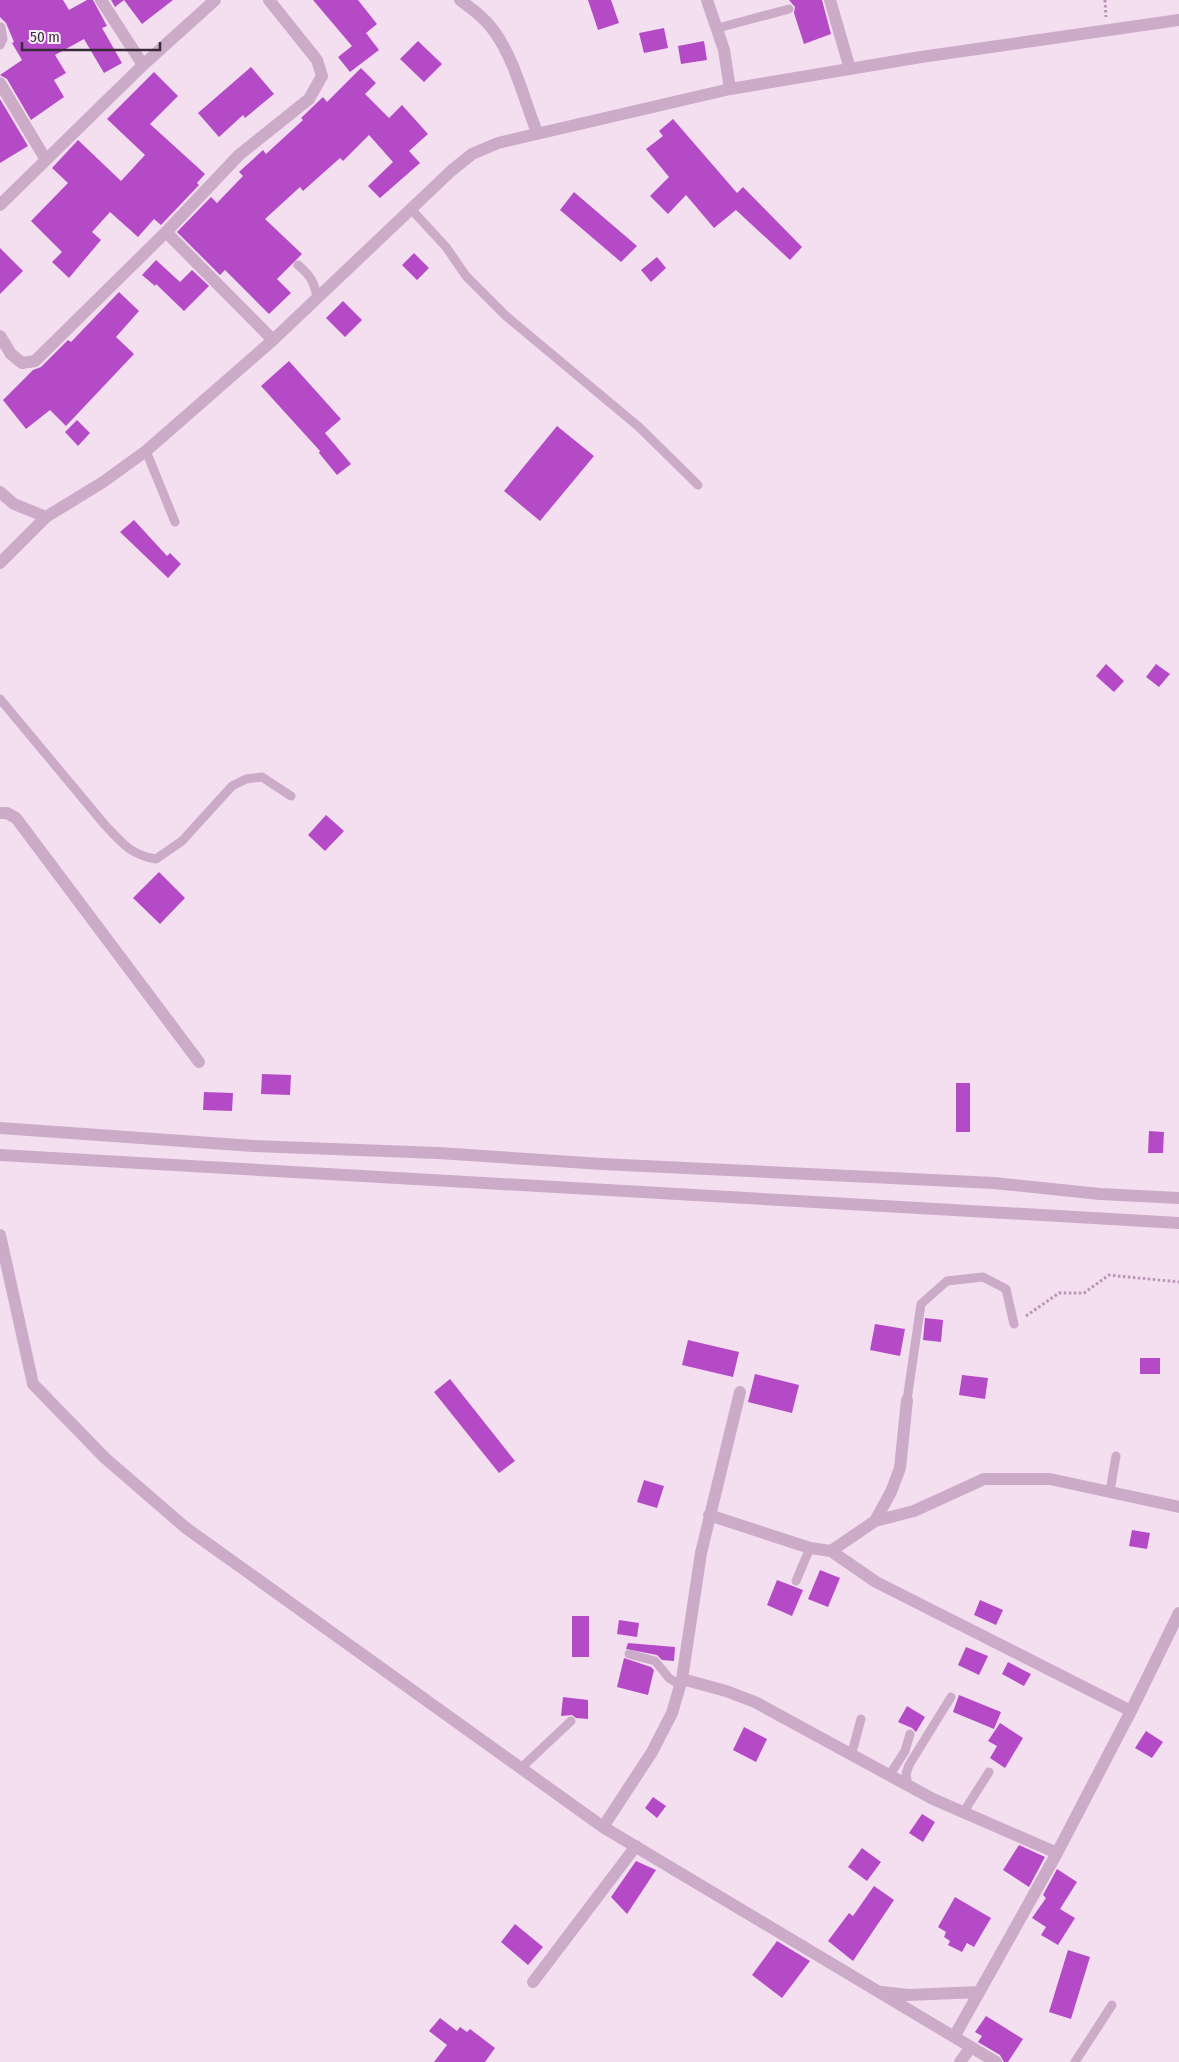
<svg xmlns="http://www.w3.org/2000/svg" width="1179" height="2062" font-family="'Fira Sans Condensed',sans-serif">
	<rect width="100%" height="100%" fill="#f3dff0"/>
	<path fill="#b54ac7" d="M0 0H63L69 10 87 0H93L107 26 102 28 122 63 104 73 84 39 55 55 66 73 54 80 64 97 31 120 7 79 0 75 22 60 12 43 14 42 6 23 0 17Z
		M111 0H173L142 24 124 0 115 7Z
		M313 0H358L377 24 366 33 379 50 350 72 338 57 352 46Z
		M588 0H611L619 23 598 30Z
		M789 0H822L831 34 804 44 794 13 795 7Z
		M664 28 668 48 644 53 639 33Z
		M418 41 442 64 424 82 400 59Z
		M704 41 707 60 681 64 678 46Z
		M251 67 274 94 245 118 243 115 219 137 198 113Z
		M361 68 376 83 365 94 389 118 402 105 428 134 409 151 420 163 380 198 368 186 393 162 369 135 343 161 340 158 303 191 300 187 265 219 302 254 277 279 291 293 269 314 225 270 220 275 177 232 211 197 217 203 243 176 239 172 263 150 266 154 303 120 301 118 323 97 327 102Z
		M154 72 178 96 150 124 205 174 197 183 199 185 161 225 154 219 138 237 110 212 92 232 101 240 69 278 52 262 62 252 31 221 68 183 52 168 78 140 121 181 145 155 107 119Z
		M0 99 28 146 0 163Z
		M673 119 737 193 743 187 802 247 790 260 736 210 714 228 686 195 668 214 650 196 669 177 646 149 663 136 659 131Z
		M574 192 637 246 621 262 560 210Z
		M0 248 23 271 0 294Z
		M414 253 429 268 417 280 402 265Z
		M657 257 666 268 651 282 641 270Z
		M156 260 180 282 192 270 209 286 184 311 156 284 155 286 142 275Z
		M119 292 139 311 116 337 134 354 66 426 50 410 26 429 3 400 33 370 41 367 68 340 71 342Z
		M343 301 362 320 345 337 326 318Z
		M289 361 341 419 325 433 351 464 337 475 319 453 320 451 261 386Z
		M77 420 90 433 78 446 65 432Z
		M557 426 594 456 540 521 504 491Z
		M134 520 167 556 170 553 181 564 168 578 120 532Z
		M1106 664 1124 681 1114 692 1096 676Z
		M1156 664 1170 674 1159 687 1146 677Z
		M326 815 344 831 325 851 308 835Z
		M159 872 185 898 160 924 133 898Z
		M262 1074 291 1075 290 1095 261 1094Z
		M956 1083H970V1132H956Z
		M204 1092 233 1093 232 1111 203 1110Z
		M1149 1131 1164 1132 1163 1153H1148Z
		M925 1318 943 1320 941 1342 923 1340Z
		M875 1324 905 1329 900 1356 870 1350Z
		M688 1340 739 1352 733 1377 682 1365Z
		M1140 1358H1160V1374H1140Z
		M755 1374 799 1385 792 1413 748 1402Z
		M962 1375 988 1378 985 1399 959 1395Z
		M450 1379 515 1461 499 1473 434 1392Z
		M644 1480 664 1486 657 1508 637 1502Z
		M1132 1530 1150 1533 1147 1549 1129 1546Z
		M820 1570 840 1578 828 1607 808 1599Z
		M777 1580 803 1590 792 1616 767 1605Z
		M980 1600 1003 1610 996 1625 974 1615Z
		M572 1616H589V1657H572Z
		M619 1620 639 1623 637 1637 617 1634Z
		M628 1643 675 1647 674 1661 662 1660 657 1655 626 1649Z
		M966 1647 988 1656 979 1675 958 1665Z
		M624 1658 651 1667 654 1670 648 1695 617 1687Z
		M1008 1662 1031 1674 1024 1686 1002 1674Z
		M959 1695 1001 1712 994 1729 953 1712Z
		M563 1697 588 1700V1719L576 1718 572 1715 561 1716Z
		M907 1706 925 1717 916 1732 912 1728 898 1722Z
		M1000 1723 1023 1738 1005 1768 990 1758 997 1746 988 1741Z
		M744 1727 767 1739 756 1762 733 1750Z
		M1146 1731 1163 1742 1152 1758 1135 1748Z
		M653 1797 666 1806 657 1818 645 1808Z
		M922 1814 935 1822 923 1842 909 1833Z
		M1019 1845 1045 1857 1029 1887 1003 1870Z
		M862 1848 881 1862 867 1881 848 1867Z
		M636 1861 656 1870 627 1914 611 1897Z
		M1057 1869 1077 1882 1060 1909 1075 1918 1058 1945 1041 1935 1046 1927 1032 1918 1046 1898 1043 1895Z
		M874 1886 894 1900 853 1961 828 1941 849 1913 853 1916Z
		M955 1897 991 1918 974 1947 967 1943 962 1952 948 1945 950 1941 944 1937 946 1932 938 1927Z
		M515 1924 543 1947 528 1965 501 1942Z
		M777 1941 810 1961 782 1998 752 1975Z
		M1068 1950 1090 1957 1071 2019 1049 2012Z
		M986 2016 1023 2039 1008 2062H1004L1000 2055 978 2042 982 2036 975 2032Z
		M440 2018 457 2031 460 2027 467 2032 470 2029 495 2048 485 2062H434L447 2045 429 2031Z"/>
	<g fill="none" stroke-linecap="round" stroke-linejoin="round">
		<path stroke="#b895b6" stroke-width="3" stroke-dasharray="2.5 2.5" stroke-linecap="butt" d="M1105 0 1106 17
			M1026 1316 1059 1293H1084L1109 1275 1179 1282"/>
		<path stroke="#ccabc9" stroke-width="9" d="M718 28 789 9
			M0 45 3 39 1 27
			M411 209 446 247 466 276 506 316 639 427 698 485
			M298 265C310 275 315 283 317 298
			M146 451 175 522
			M0 699 105 825C122 843 131 855 156 859L182 841 232 786 246 779 262 777 291 796
			M907 1400 921 1304 947 1281 983 1277 1006 1289 1014 1324
			M1110 1491 1116 1456
			M796 1581 810 1548
			M629 1654 655 1661 669 1678 680 1685
			M851 1756 861 1719
			M520 1769 571 1721
			M889 1776 905 1751 910 1734
			M908 1786 906 1774 909 1765 951 1697
			M963 1813 989 1772
			M1075 2062 1112 2005"/>
		<path stroke="#ccabc9" stroke-width="12" d="M101 0 143 65
			M460 0C472 9 485 18 494 31 515 60 524 100 537 132
			M707 0 724 50 730 89
			M830 0 850 69
			M0 83 46 160
			M0 205 143 65 215 0
			M166 232 273 340
			M0 336 11 354 22 363 35 361 166 232 239 155 309 99 322 76 317 60 269 0
			M0 813H7L16 818 199 1062
			M0 1128 253 1146 438 1153 602 1164 994 1183 1100 1194 1179 1198
			M0 1155 1179 1223
			M0 1235 33 1384 105 1458 186 1528 603 1827 996 2062
			M709 1515 810 1548 831 1551 876 1582 1131 1711 1057 1853 954 2037
			M875 1521 891 1492 900 1468 907 1400
			M831 1551 875 1521 914 1511 984 1479H1050L1179 1507
			M682 1679 726 1691 755 1702 933 1799 1057 1853
			M1131 1711 1179 1613
			M603 1827 652 1752 672 1713 682 1679 701 1553 740 1392
			M533 1982 636 1846
			M882 1992 908 1995 979 1992
			M960 2062 971 2047"/>
		<path stroke="#ccabc9" stroke-width="12" d="M0 492 14 504 46 517
			M0 563 46 517 103 482 146 451 273 340 451 171 472 154 498 143 730 89 921 57 1179 20"/>
	</g>
	<path d="M22 42v8h138v-8" fill="none" stroke="#382a39" stroke-width="2.5"/>
	<text x="30" y="42" font-size="15" fill="#382a39" stroke="#faecf8" stroke-width="4" paint-order="stroke">50 m</text>
</svg>
